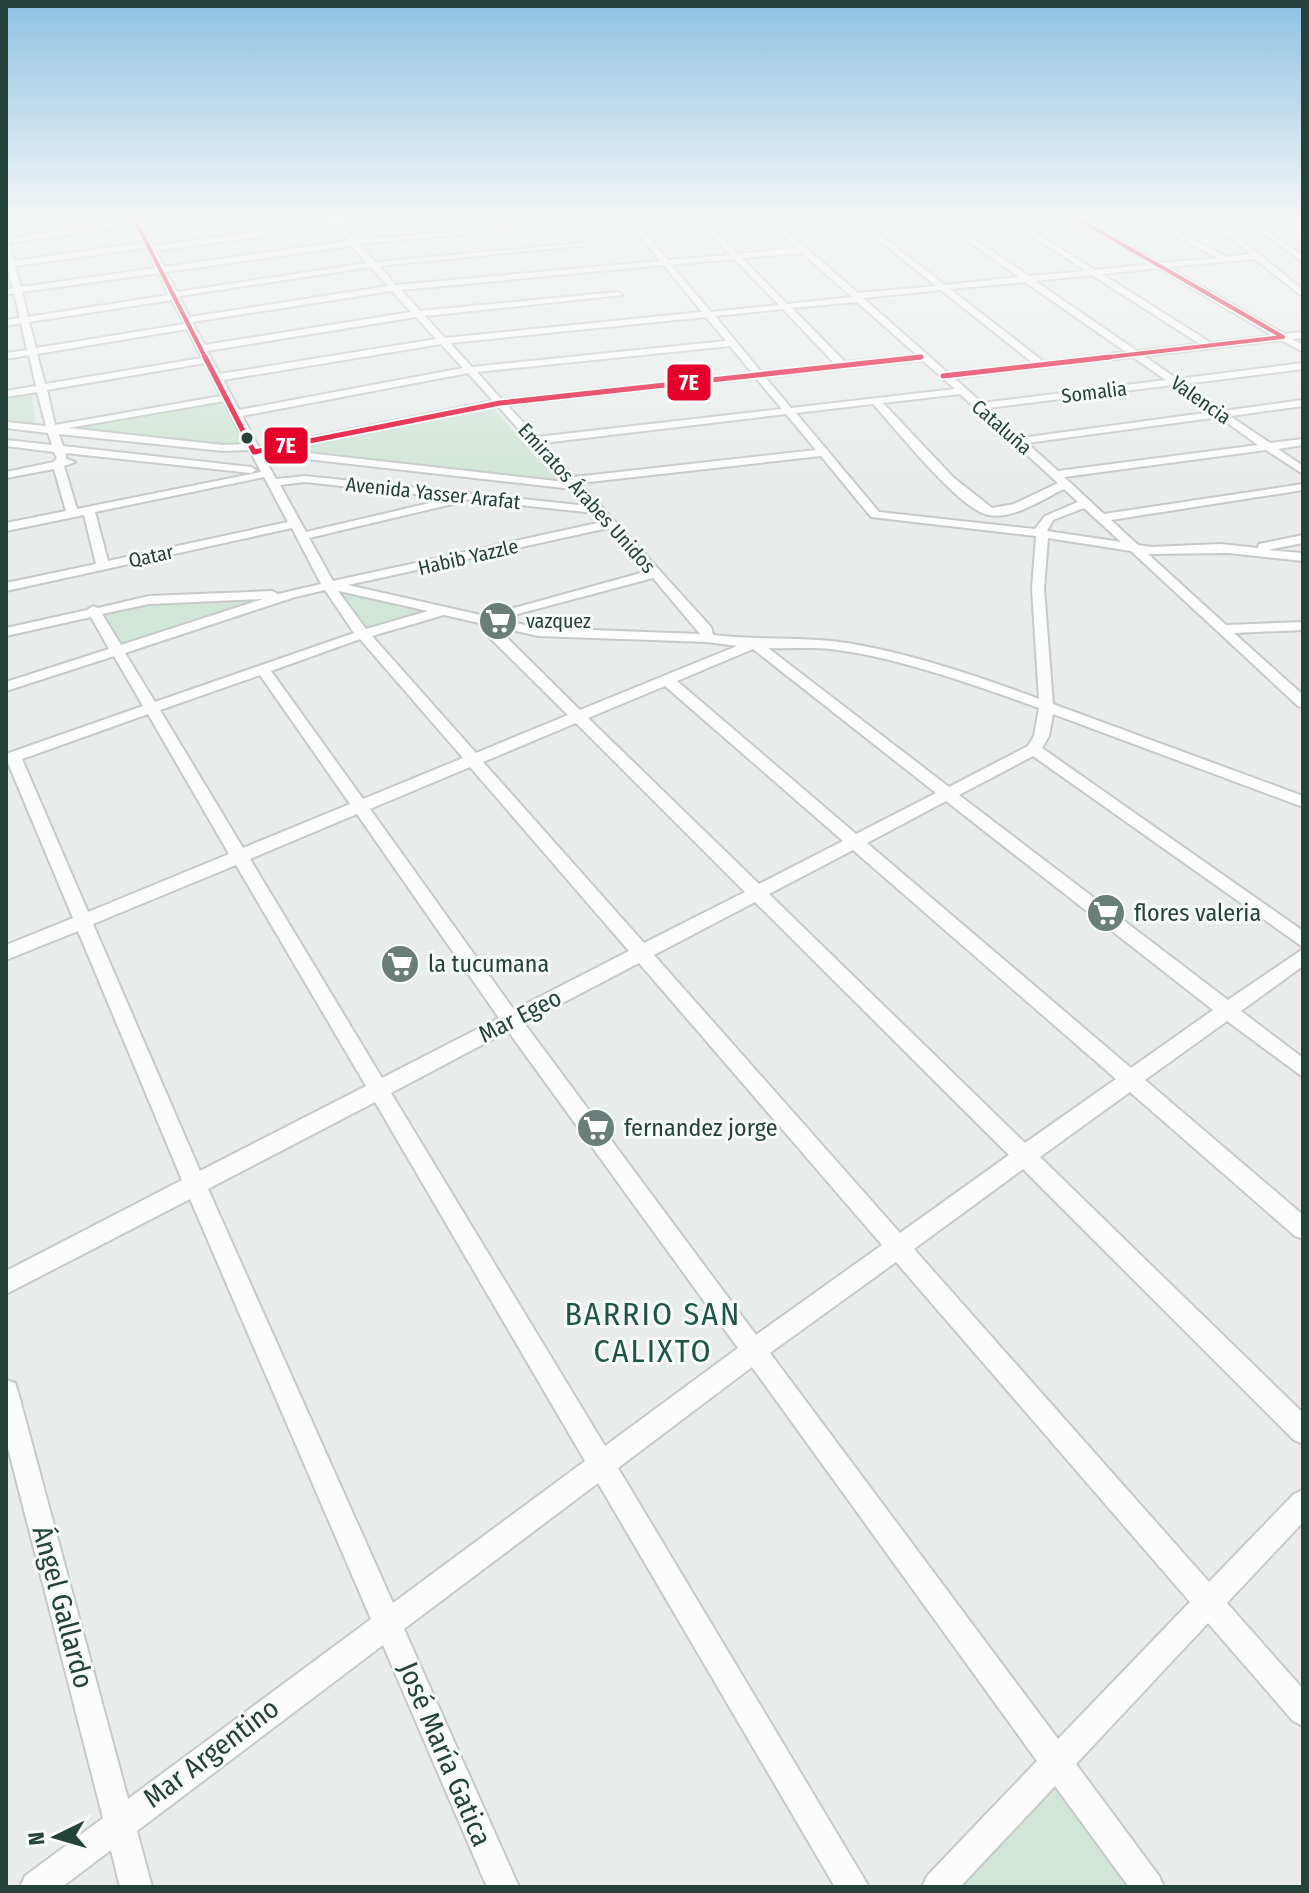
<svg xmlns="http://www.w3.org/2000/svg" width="1309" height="1893" font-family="'Fira Sans Condensed',sans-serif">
	<rect width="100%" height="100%" fill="#e8edeb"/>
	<path fill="#d1e6d8" d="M32 394 35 425 6 422V399Z
		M222 401 250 446 238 448 55 429Z
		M492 407 559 481 278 450Z
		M328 588 439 611 364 633Z
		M289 595 121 650 94 610 138 602Z
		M1057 1766 1145 1887H945Z"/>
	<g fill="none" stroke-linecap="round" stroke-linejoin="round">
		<defs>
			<path id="minor" d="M132 220H138L141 223 195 220 143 228 153 246 330 222 329 220H366L341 225 355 240 593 220H618L359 244 375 262 584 243 588 245 379 266 396 285 660 261 627 220H634L668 260 730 255 698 220H705L738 254 797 248 766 220H774L858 293 936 286 854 220H861L945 285 1019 277 939 220H946L1029 276 1086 271 1008 220H1015L1095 270 1151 264 1077 220H1085L1161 263 1217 258 1146 220H1154L1227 257 1250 254 1209 220H1217L1303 290V297L1255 259 1168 267 1284 334 1303 332V338L1292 339 1303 345V352L1281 340 1144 356 1177 379 1303 363V369L1184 384 1223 411 1303 400V406L1230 416 1270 443 1303 439V445L1278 449 1303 466V474L1266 450 1064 477 1104 514 1303 484V490L1111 520 1138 545 1152 547 1220 544 1258 548 1259 544 1303 535V543L1268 550 1303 553V561L1228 553 1148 554 1226 625 1303 622V630L1234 633 1303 695V707L1298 706 1131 551 1048 538 1044 589 1053 704 1303 796V807L1053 714 1049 736 1042 748 1303 931V947L1033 756 959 795 1228 1000 1303 949V966L1241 1011 1303 1058V1077L1227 1021 1145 1080 1303 1215V1239L1295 1236 1130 1092 1040 1157 1303 1413V1444L1294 1440 1023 1169 914 1249 1209 1582 1294 1494 1303 1490V1522L1227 1603 1303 1689V1726L1293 1721 1208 1623 1076 1764 1159 1876 1164 1887H1129L1055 1786 960 1887H922L927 1876 1037 1761 752 1367 618 1468 869 1887H835L598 1483 404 1629 519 1887H487L383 1645 137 1831 152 1887H120L111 1850 62 1887H20L25 1876 103 1818 6 1440V1380L15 1383 18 1392 128 1799 371 1619 190 1199 6 1294V1271L182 1180 78 931 6 960V945L73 918 8 763 6 764V754L143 706 114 656 6 691V682L109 649 91 617 6 636V628L87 610 93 606 98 608 149 596 272 591 278 594 321 584 292 528 6 591V583L96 564 84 515 6 531V523L66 511 54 469 6 478V472L54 462 57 458 54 452 6 446V440L52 445 48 433 6 428V422L46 426 37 392 6 397V391L36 386 29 355 6 359V353L27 350 21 323 6 326V320L20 318 14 293 6 295V289H13L6 260V239ZM134 226 143 243 14 261 9 243ZM334 226 348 241 164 267 155 251ZM351 246 367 263 177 292 166 272ZM146 248 156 268 21 287 15 266ZM802 253 852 297 787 304 742 258ZM734 259 779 305 711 312 671 265ZM664 265 702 312 445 338 425 316 622 295 618 292 420 311 401 290ZM371 267 388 286 190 317 179 296ZM1158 268 1273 336 1211 343 1102 274ZM159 273 168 295 28 317 22 292ZM1092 275 1200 344 1137 351 1035 281ZM1025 282 1126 352 1044 362 950 289ZM941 290 1033 363 948 373 863 298ZM392 291 411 312 205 345 192 322ZM172 300 185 324 36 348 29 322ZM857 302 917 355 845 362 792 308ZM783 309 835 364 761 372 715 316ZM416 317 436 339 220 374 207 351ZM706 317 726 341 472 367 450 343ZM187 329 202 358 45 384 37 354ZM441 344 463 368 239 410 223 380ZM730 346 752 373 502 400 477 372ZM1133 357 1166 380 982 403 954 378ZM922 360 955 389 791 408 765 377ZM205 363 221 396 55 425 47 390ZM468 373 493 401 259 448 242 416ZM756 378 782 409 537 437 507 405ZM1173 385 1212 412 1021 438 988 408ZM960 394 1058 483 1014 504 992 508 954 478 883 403ZM224 401 246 444 223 445 68 428ZM873 404C895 428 959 509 988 515 1013 520 1043 499 1064 489L1078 502 1045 516 1035 529 879 512 796 413ZM498 406 565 482 281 450ZM786 414 816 450 574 477 543 443ZM1219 417 1258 445 1058 471 1027 443ZM59 434 223 451 250 450 261 472 77 509 64 466 75 462 66 459V453L251 473 256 470 251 467 63 446ZM276 451V455L280 456 573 489 588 506 305 476 276 479 262 454ZM821 456 871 517 1036 536 1032 589 1039 699C978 676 895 648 831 641 792 637 752 640 713 635L711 627 580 483ZM264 477 288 522 108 561 95 512ZM305 482 451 498 306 532 280 485ZM462 499 595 513 602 522 333 581 309 538 461 502ZM1084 508 1121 542 1047 531 1053 520ZM608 528 648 571 485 616 348 585ZM653 578 700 634 538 628 499 619ZM325 590 354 633 155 702 125 653 295 597ZM338 591H339L428 611 366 629ZM263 599 121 645 102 614 149 604ZM444 615 479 623 486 634 568 715 476 753 372 636ZM495 626 538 636 707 642 737 646 580 710ZM360 639 463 758 363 799 271 671ZM768 648C789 649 810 647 830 649 894 656 978 686 1039 708L1034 736 1028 746 949 787ZM753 649 936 793 856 834 677 681ZM260 675 350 804 243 848 160 710ZM665 686 843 841 759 884 588 718ZM148 714 229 854 88 912 22 759ZM576 723 745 892 644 943 483 762ZM470 767 629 951 514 1010 370 809ZM946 801 1213 1010 1131 1068 867 843ZM357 814 499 1018 382 1078 250 859ZM853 850 1116 1079 1025 1143 769 894ZM236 865 366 1086 200 1171 93 924ZM755 902 1009 1155 900 1233 654 955ZM639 963 882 1245 756 1335 524 1023ZM508 1031 738 1348 605 1446 391 1093ZM375 1102 585 1461 393 1603 208 1189ZM896 1262 1190 1602 1058 1739 770 1353Z
				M1244 220H1252L1303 256V262Z"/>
		</defs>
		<use href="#minor" stroke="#c5cac8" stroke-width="4"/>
		<use href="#minor" fill="#fcfcfc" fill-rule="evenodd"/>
		<defs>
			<path id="bus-1-far1" d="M135 220 206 359
				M1080 220 1283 337
				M904 359 921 357
				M1092 359 1283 337"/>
			<path id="bus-1" d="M205 357 254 452 500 403 921 357
				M943 376 1110 357"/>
		</defs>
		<use href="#bus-1-far1" stroke="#f7fbf9" stroke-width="7"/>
		<use href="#bus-1" stroke="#f7fbf9" stroke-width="9"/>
		<use href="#bus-1-far1" stroke="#e4002b" stroke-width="4"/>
		<use href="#bus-1" stroke="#e4002b" stroke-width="5"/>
	</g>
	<linearGradient id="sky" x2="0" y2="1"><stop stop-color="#8fc1e3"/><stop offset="0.45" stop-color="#f5f7f6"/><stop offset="1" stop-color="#f5f7f6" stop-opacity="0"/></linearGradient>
	<rect width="1309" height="485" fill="url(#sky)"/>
	<defs>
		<symbol id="supermarket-disc" viewBox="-11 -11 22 22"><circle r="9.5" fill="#697e78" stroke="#f7fbf9"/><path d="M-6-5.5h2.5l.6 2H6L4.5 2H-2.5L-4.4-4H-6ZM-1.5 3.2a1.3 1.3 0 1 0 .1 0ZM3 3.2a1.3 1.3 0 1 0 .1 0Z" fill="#fff"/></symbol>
	</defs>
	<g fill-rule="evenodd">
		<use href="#supermarket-disc" x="476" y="599" width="44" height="44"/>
		<use href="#supermarket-disc" x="1084" y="891" width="44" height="44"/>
		<use href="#supermarket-disc" x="378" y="942" width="44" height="44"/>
		<use href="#supermarket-disc" x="574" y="1106" width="44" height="44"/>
	</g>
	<circle fill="#24423a" stroke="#f7fbf9" stroke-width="3" cx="247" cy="438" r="7"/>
	<g text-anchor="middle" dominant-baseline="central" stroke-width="6" stroke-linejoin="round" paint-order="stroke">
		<g font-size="20" fill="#24423a" stroke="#f7fbf9">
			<text transform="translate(1094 392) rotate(-7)">Somalia</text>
			<text transform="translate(1201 400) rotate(35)">Valencia</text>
			<text transform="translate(1002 427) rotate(41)">Cataluña</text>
			<text transform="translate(433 493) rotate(6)">Avenida Yasser Arafat</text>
			<text transform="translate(587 498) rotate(48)">Emiratos Árabes Unidos</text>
			<text transform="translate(151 556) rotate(-12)">Qatar</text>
			<text transform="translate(468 557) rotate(-13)">Habib Yazzle</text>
		</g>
		<g font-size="20" fill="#24423a" stroke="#f7fbf9" text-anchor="start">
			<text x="526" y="621">vazquez</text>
		</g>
		<g font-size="24" fill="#24423a" stroke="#f7fbf9" text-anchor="start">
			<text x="1134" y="913">flores valeria</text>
			<text x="428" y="964">la tucumana</text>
			<text x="624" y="1128">fernandez jorge</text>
		</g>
		<g font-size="24" fill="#24423a" stroke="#f7fbf9">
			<text transform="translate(520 1016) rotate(-27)">Mar Egeo</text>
		</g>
		<g font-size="28" fill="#24423a" stroke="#f7fbf9">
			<text transform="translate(63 1607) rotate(75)">Ángel Gallardo</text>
			<text transform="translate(211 1753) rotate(-37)">Mar Argentino</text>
			<text transform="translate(445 1754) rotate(67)">José María Gatica</text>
		</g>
		<g font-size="32" letter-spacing="2" fill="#1f5548" stroke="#f7fbf9">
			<text x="653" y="1314">BARRIO SAN<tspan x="653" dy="37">CALIXTO</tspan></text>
		</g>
	</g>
	<g stroke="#f7fbf9" stroke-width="3">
		<rect x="666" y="363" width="46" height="39" rx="8" fill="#e4002b"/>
		<rect x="263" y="426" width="46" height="39" rx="8" fill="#e4002b"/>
	</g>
	<g font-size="22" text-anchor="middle" font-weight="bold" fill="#fff">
		<text x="689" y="390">7E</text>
		<text x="286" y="453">7E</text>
	</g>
	<rect width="1309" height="1893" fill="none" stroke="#24423a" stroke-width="16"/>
	<g transform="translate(56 1837) rotate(265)" stroke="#f7fbf9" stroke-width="6" paint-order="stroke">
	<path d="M0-6L14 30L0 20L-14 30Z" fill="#24423a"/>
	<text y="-12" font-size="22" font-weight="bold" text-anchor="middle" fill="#24423a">N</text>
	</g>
</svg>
